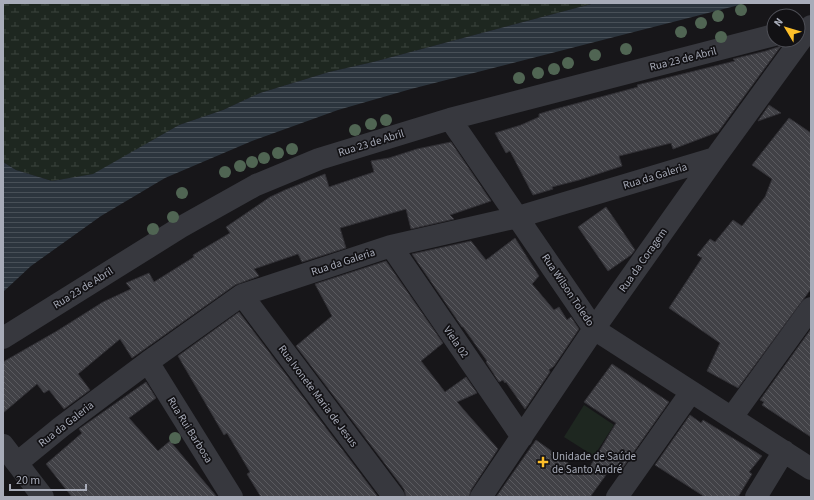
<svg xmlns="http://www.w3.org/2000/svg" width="814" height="500" font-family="'Source Sans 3',sans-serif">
	<defs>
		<pattern id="wetland-marsh" width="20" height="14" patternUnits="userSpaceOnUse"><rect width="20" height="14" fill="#1e2720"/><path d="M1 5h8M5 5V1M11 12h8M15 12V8" fill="none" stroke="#3c443e"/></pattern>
		<pattern id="water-rules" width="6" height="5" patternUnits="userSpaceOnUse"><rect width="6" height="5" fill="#2c353e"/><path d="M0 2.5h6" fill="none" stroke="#485058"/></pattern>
		<pattern id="building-back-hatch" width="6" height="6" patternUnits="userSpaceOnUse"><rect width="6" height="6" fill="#414146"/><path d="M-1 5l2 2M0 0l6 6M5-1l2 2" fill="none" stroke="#5a5a5f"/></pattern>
	</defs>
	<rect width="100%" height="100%" fill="#171619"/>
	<path fill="url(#wetland-marsh)" d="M3 3H595L373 62 329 72 260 93 223 110 179 125 94 174 52 181 16 170 3 162Z"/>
	<path fill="#1e2720" d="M584 405 614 425 594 456 564 437Z"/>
	<path fill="url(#water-rules)" d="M595 3H747L411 89 338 110 252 141 165 178 101 216 31 266 3 292V162L16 170 52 181 93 174 179 125 223 110 260 93 329 72 373 62Z"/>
	<path fill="url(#building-back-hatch)" stroke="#313035" d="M781 46 718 132 673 149 671 143 619 156 622 166 579 180 552 187 553 189 533 195 510 151 506 153 495 133 521 125 539 117V114L552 110 638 87 637 85 658 80 735 61 733 59 766 51Z
		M769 105 781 113 758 121Z
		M789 118 811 133V289L738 388 707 371 720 343 669 308 702 258 697 255 710 239 715 242 733 220 742 226 765 197 772 179 752 165Z
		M451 142 491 201 450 215 454 219 411 229 406 209 340 228 346 248 302 262 298 254 254 269 259 276 235 285 132 358 120 339 78 374 90 390 64 409 49 390 44 393 37 384 3 413V362L57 331 103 302 131 289 126 283 149 273 154 282 194 257 193 255 230 233 226 227 270 197 285 190 325 174 329 187 374 172 371 161 389 158 417 149Z
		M606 207 615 220 635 250 631 255 608 271 578 227Z
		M515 238 539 276 532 284 554 310 559 307 567 320 571 317 579 329 554 366 549 370 550 372 525 409 506 382 505 383 503 380 499 382 486 362 487 361 463 327H462L412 254 471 241 486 260Z
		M386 261 443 343 421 361 445 392 466 377 477 393 457 402 498 449 471 490 469 497H406L404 489 296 346 332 316 315 284Z
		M239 312 378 497H261L247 474 250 472 227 433 224 435 178 356Z
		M811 329V437L762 405 764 402 760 400Z
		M612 364 669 402 619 473 611 468 590 497H496L536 440 585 475 616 423 584 402Z
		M146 382 156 398 129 418 158 451 170 441 217 497H72L46 464 82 433 79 429Z
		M690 415 701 423 703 420 762 456 749 472 752 474 738 497H705L655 465Z"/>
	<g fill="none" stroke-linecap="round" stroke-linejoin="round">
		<path stroke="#37383e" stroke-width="22" d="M450 119 594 329 811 469
			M391 246 522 437
			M242 295 394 497
			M3 338 181 227 256 185 319 159 450 119 774 35
			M148 362 232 497
			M732 417 811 308
			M3 445 43 497
			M17 463 61 427 148 362 242 295 391 246 518 217 715 158
			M481 497 594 329 715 158 811 26
			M617 497 691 392
			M756 497 784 451"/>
	</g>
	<g fill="#506553">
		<circle cx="741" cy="10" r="6"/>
		<circle cx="718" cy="16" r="6"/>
		<circle cx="701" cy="23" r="6"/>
		<circle cx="681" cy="32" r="6"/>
		<circle cx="721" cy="37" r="6"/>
		<circle cx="626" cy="49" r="6"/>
		<circle cx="595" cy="55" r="6"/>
		<circle cx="568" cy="63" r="6"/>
		<circle cx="554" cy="69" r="6"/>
		<circle cx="538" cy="73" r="6"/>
		<circle cx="519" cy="78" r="6"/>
		<circle cx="386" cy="120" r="6"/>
		<circle cx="371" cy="124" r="6"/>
		<circle cx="355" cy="130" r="6"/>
		<circle cx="292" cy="149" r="6"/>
		<circle cx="278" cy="153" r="6"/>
		<circle cx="264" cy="158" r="6"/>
		<circle cx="252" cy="162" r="6"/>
		<circle cx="240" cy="166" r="6"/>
		<circle cx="225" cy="172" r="6"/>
		<circle cx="182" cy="193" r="6"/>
		<circle cx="173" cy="217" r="6"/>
		<circle cx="153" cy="229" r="6"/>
		<circle cx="175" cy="438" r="6"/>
	</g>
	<path fill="#fdbf2a" stroke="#121114" stroke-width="1.5" d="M541 456h4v4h4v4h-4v4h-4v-4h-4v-4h4z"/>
	<g text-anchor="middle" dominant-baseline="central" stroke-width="3.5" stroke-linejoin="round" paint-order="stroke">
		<g font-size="11" fill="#a8acb9" stroke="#121114">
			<text transform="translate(683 59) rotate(-14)">Rua 23 de Abril</text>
			<text transform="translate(371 143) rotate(-17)">Rua 23 de Abril</text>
			<text transform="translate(655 176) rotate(-17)">Rua da Galeria</text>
			<text transform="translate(643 260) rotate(-55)">Rua da Coragem</text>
			<text transform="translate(343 262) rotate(-18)">Rua da Galeria</text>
			<text transform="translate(83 288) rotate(-32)">Rua 23 de Abril</text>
			<text transform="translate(568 290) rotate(56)">Rua Wilson Toledo</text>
			<text transform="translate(456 342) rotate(56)">Viela 02</text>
			<text transform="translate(318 396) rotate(53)">Rua Ivonete Maria de Jesus</text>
			<text transform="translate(66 424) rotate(-38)">Rua da Galeria</text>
			<text transform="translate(190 430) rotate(58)">Rua Rui Barbosa</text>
		</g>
		<g font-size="11" fill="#a8acb9" stroke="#121114" text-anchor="start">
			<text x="552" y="456">Unidade de Saúde<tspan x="552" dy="13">de Santo André</tspan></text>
		</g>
	</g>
	<rect width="814" height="500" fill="none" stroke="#a8acb9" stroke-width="8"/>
	<g transform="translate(786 28) rotate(308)"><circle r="19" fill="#121114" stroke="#4e4f56"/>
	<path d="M0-3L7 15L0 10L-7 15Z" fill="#fdbf2a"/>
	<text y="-6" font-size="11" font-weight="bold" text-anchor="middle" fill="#a8acb9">N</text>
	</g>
	<path d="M10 484v6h76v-6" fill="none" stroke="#a8acb9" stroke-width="2"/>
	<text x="16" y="484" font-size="12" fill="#a8acb9" stroke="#121114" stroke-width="3" paint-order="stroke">20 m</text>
</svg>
